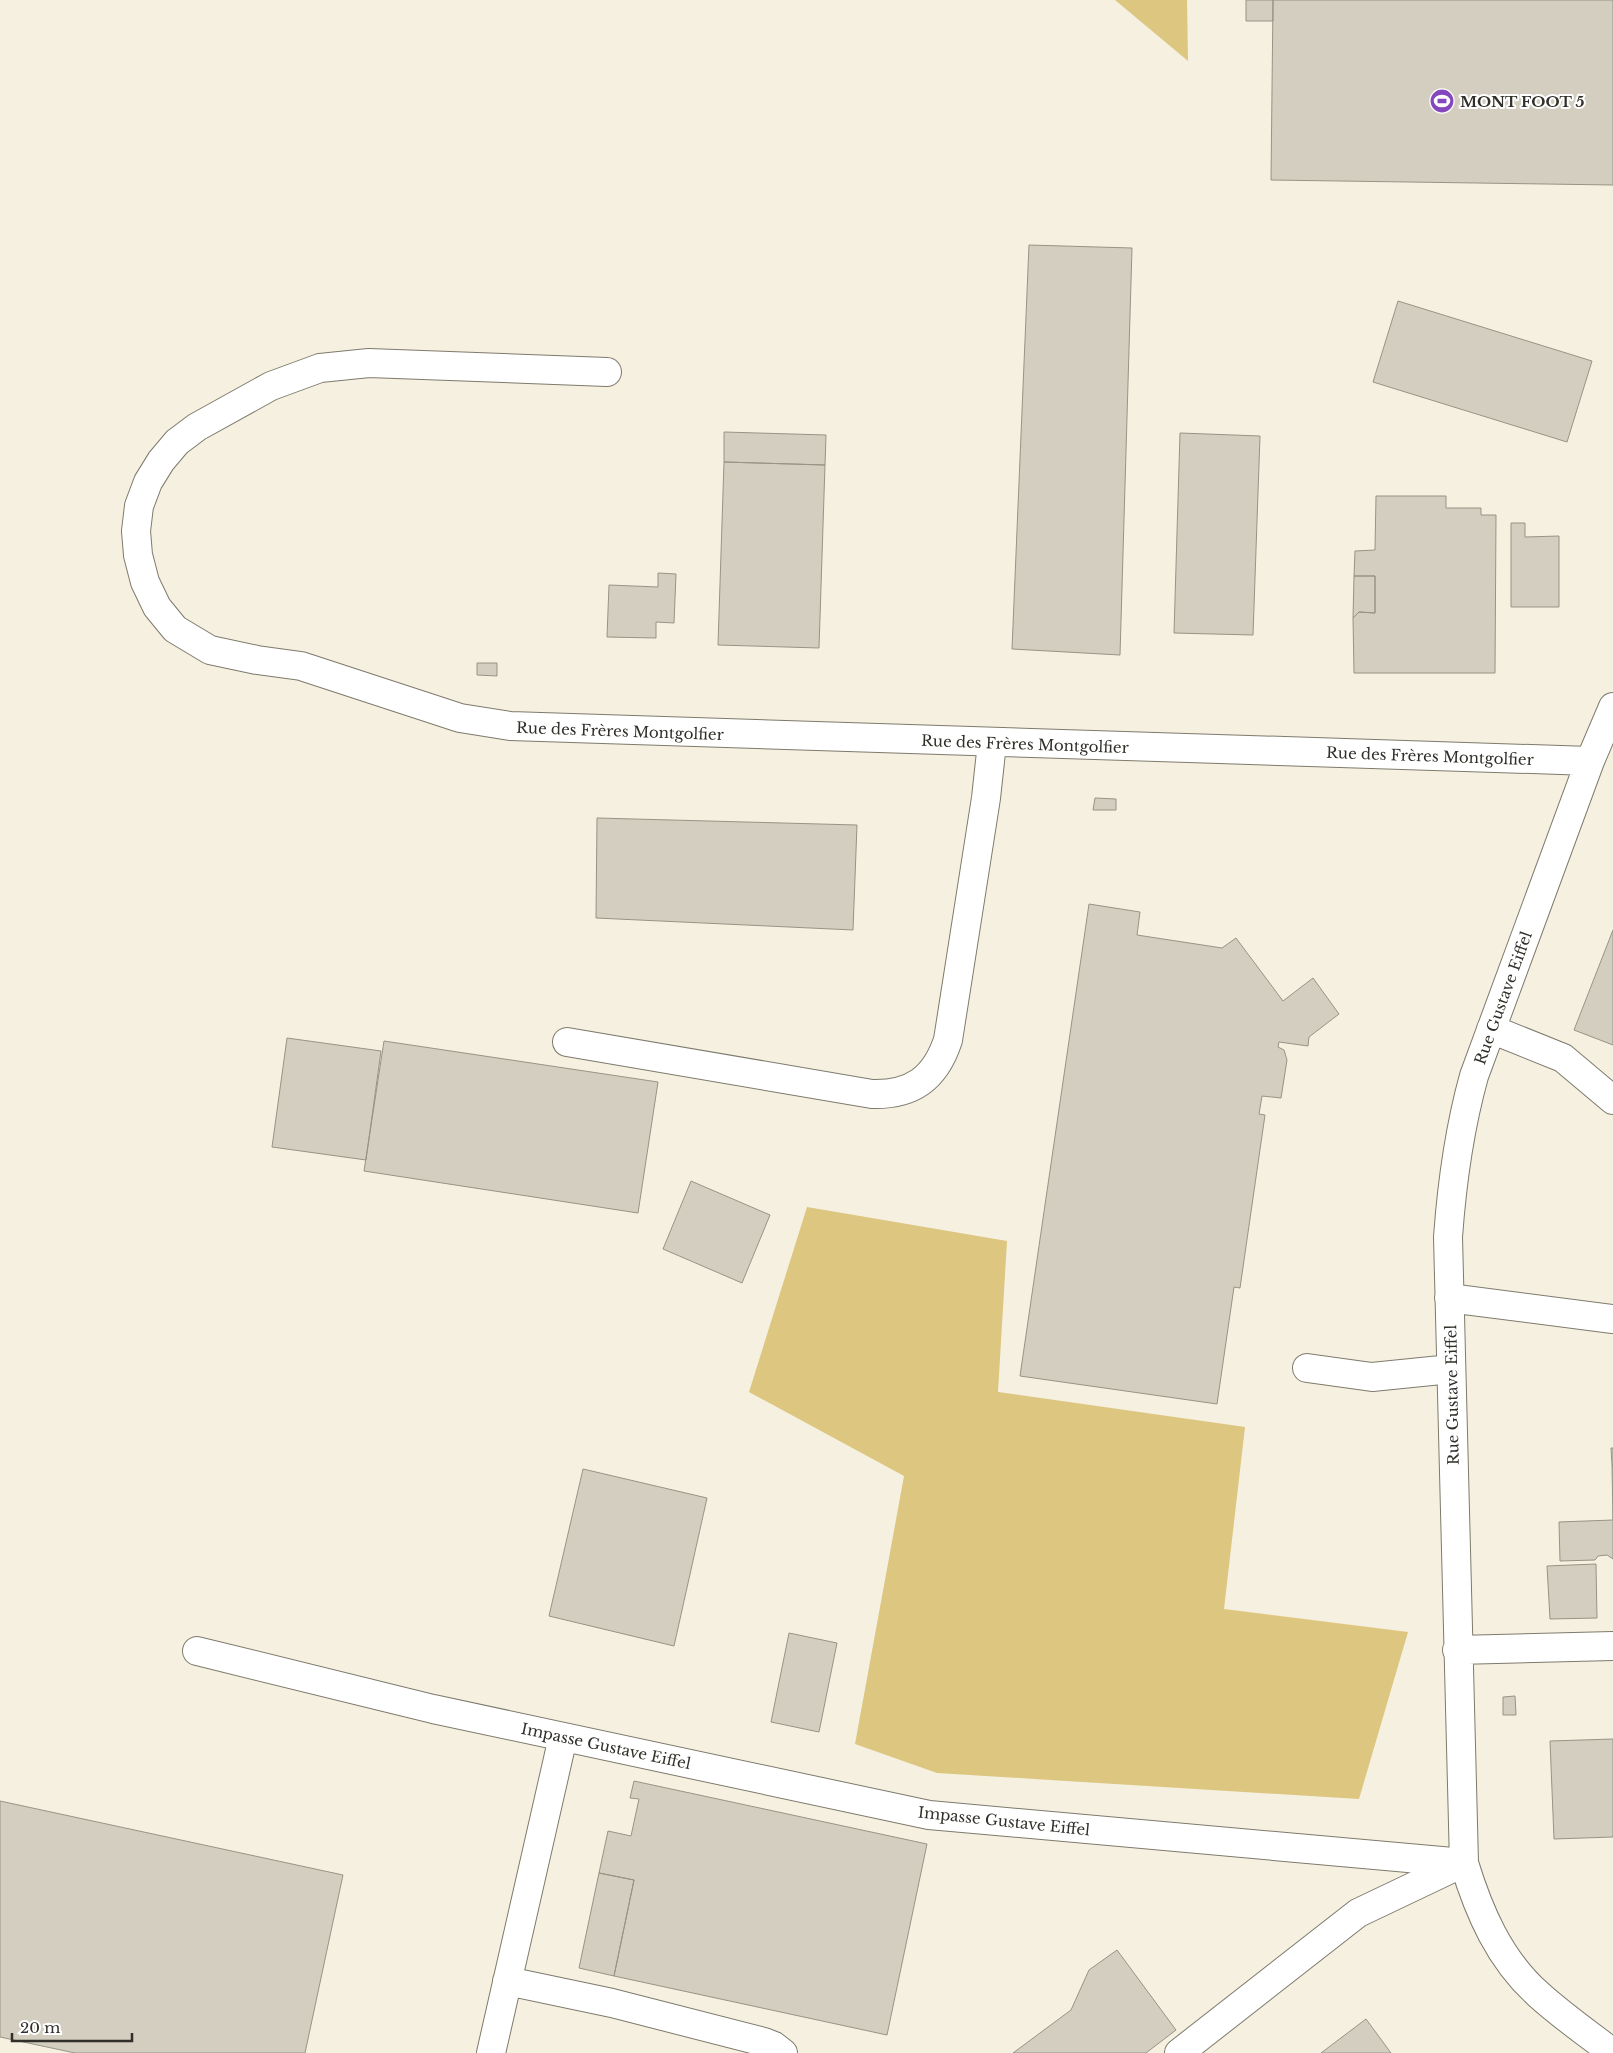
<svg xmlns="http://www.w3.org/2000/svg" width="1613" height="2053" font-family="'Libre Baskerville',serif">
	<rect width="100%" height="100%" fill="#f5f0e0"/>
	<path fill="#dcc680" d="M1115 0H1187L1188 61Z
		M807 1207 1007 1241 998 1392 1245 1427 1224 1609 1408 1632 1359 1799 937 1773 855 1744 904 1476 749 1392Z"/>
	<path fill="#d3cebf" stroke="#989485" d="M1246 0H1273V21H1246Z
		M1273 0H1613V185L1271 180Z
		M1029 245 1132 248 1120 655 1012 649Z
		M1398 301 1592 361 1567 442 1373 382Z
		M724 432 826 435 825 465 724 462Z
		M1180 433 1260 436 1253 635 1174 633Z
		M724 462 825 465 819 648 718 645Z
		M1376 496H1446V508H1481V515H1496L1495 673H1354L1353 618 1359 612 1375 613V576H1354L1355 551 1375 550Z
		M1511 523H1525V537L1559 536V607H1511Z
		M658 573 676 574 674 623 656 622V638L607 637 609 585 658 587Z
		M1354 576H1375V613L1359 612 1353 618Z
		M477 663H497V676L477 675Z
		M1095 798 1116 799V810H1093Z
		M597 818 857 825 853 930 596 918Z
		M1089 904 1140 912 1137 935 1222 948 1236 938 1283 1001 1313 978 1339 1014 1309 1037 1308 1046 1279 1042 1278 1047 1284 1050 1287 1060 1281 1098 1262 1096 1259 1114 1265 1115 1240 1288 1234 1287 1217 1404 1020 1376Z
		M1613 930V1045L1574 1030Z
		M287 1038 381 1051 366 1160 272 1147Z
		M384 1041 658 1082 638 1213 364 1171Z
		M691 1181 770 1215 742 1283 663 1249Z
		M1611 1448H1613V1465H1612Z
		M1612 1465H1613V1559L1607 1555 1598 1556 1595 1560 1560 1561 1559 1522 1613 1520Z
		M583 1469 707 1498 674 1646 549 1616Z
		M1596 1564 1597 1618 1550 1619 1547 1566Z
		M789 1633 837 1643 819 1732 771 1722Z
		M1515 1696 1516 1715H1503V1697Z
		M1613 1739V1837L1554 1839 1550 1741Z
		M634 1781 927 1844 887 2035 614 1976 634 1880 599 1873 608 1831 631 1836 639 1799 630 1798Z
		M0 1801 343 1875 305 2053H75L0 2037Z
		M599 1873 634 1880 614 1976 579 1968Z
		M1117 1950 1176 2030 1146 2053H1013L1071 2010 1089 1970Z
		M1366 2019 1391 2053H1321Z"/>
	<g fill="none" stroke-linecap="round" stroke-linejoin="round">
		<defs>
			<path id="minor" d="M607 372 369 363 320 368 271 386 197 427 177 442 161 461 148 482 139 506 136 531 138 555 145 582 157 607 175 629 210 650 257 660 301 666 460 718 510 726 1590 761
				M1613 707 1590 761 1474 1076C1459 1130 1452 1182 1448 1237L1464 1863C1479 1912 1499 1959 1538 1994 1561 2015 1588 2034 1613 2053
				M1491 1029 1563 1058 1613 1100
				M567 1042 872 1094C912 1095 935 1079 948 1040L986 798 992 743
				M1449 1298 1613 1319
				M1307 1368 1372 1377 1451 1369
				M1457 1650 1613 1646
				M197 1651 433 1709 929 1815 1464 1863
				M507 1981 612 2003 764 2042 774 2046 783 2053
				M491 2053 563 1737
				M1179 2053 1358 1913 1463 1863"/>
		</defs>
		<use href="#minor" stroke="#7e7a6c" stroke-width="30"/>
		<use href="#minor" stroke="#fff" stroke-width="28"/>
	</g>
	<defs>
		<symbol id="stadium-disc" viewBox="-11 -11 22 22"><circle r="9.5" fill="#8547bd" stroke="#fff"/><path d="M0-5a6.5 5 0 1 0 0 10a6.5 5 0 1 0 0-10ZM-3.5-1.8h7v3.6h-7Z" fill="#fff"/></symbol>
	</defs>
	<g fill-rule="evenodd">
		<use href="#stadium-disc" x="1428" y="87" width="28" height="28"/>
	</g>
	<g text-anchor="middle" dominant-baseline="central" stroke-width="4" stroke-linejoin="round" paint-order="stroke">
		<g font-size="15" font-weight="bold" fill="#312f29" stroke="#fff" text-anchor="start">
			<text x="1460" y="101">MONT FOOT 5</text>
		</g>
		<g font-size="15" fill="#312f29" stroke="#fff">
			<text transform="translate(620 731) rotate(2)">Rue des Frères Montgolfier</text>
			<text transform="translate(1025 744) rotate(2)">Rue des Frères Montgolfier</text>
			<text transform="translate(1430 756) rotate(2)">Rue des Frères Montgolfier</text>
			<text transform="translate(1503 998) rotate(-70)">Rue Gustave Eiffel</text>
			<text transform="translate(1452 1395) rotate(-91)">Rue Gustave Eiffel</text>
			<text transform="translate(606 1746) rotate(12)">Impasse Gustave Eiffel</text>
			<text transform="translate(1004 1821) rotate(6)">Impasse Gustave Eiffel</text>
		</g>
	</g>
	<path d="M12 2033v8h120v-8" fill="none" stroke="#312f29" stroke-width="2.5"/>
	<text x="20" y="2033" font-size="15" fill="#312f29" stroke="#ffffff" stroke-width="4" paint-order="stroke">20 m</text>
</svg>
